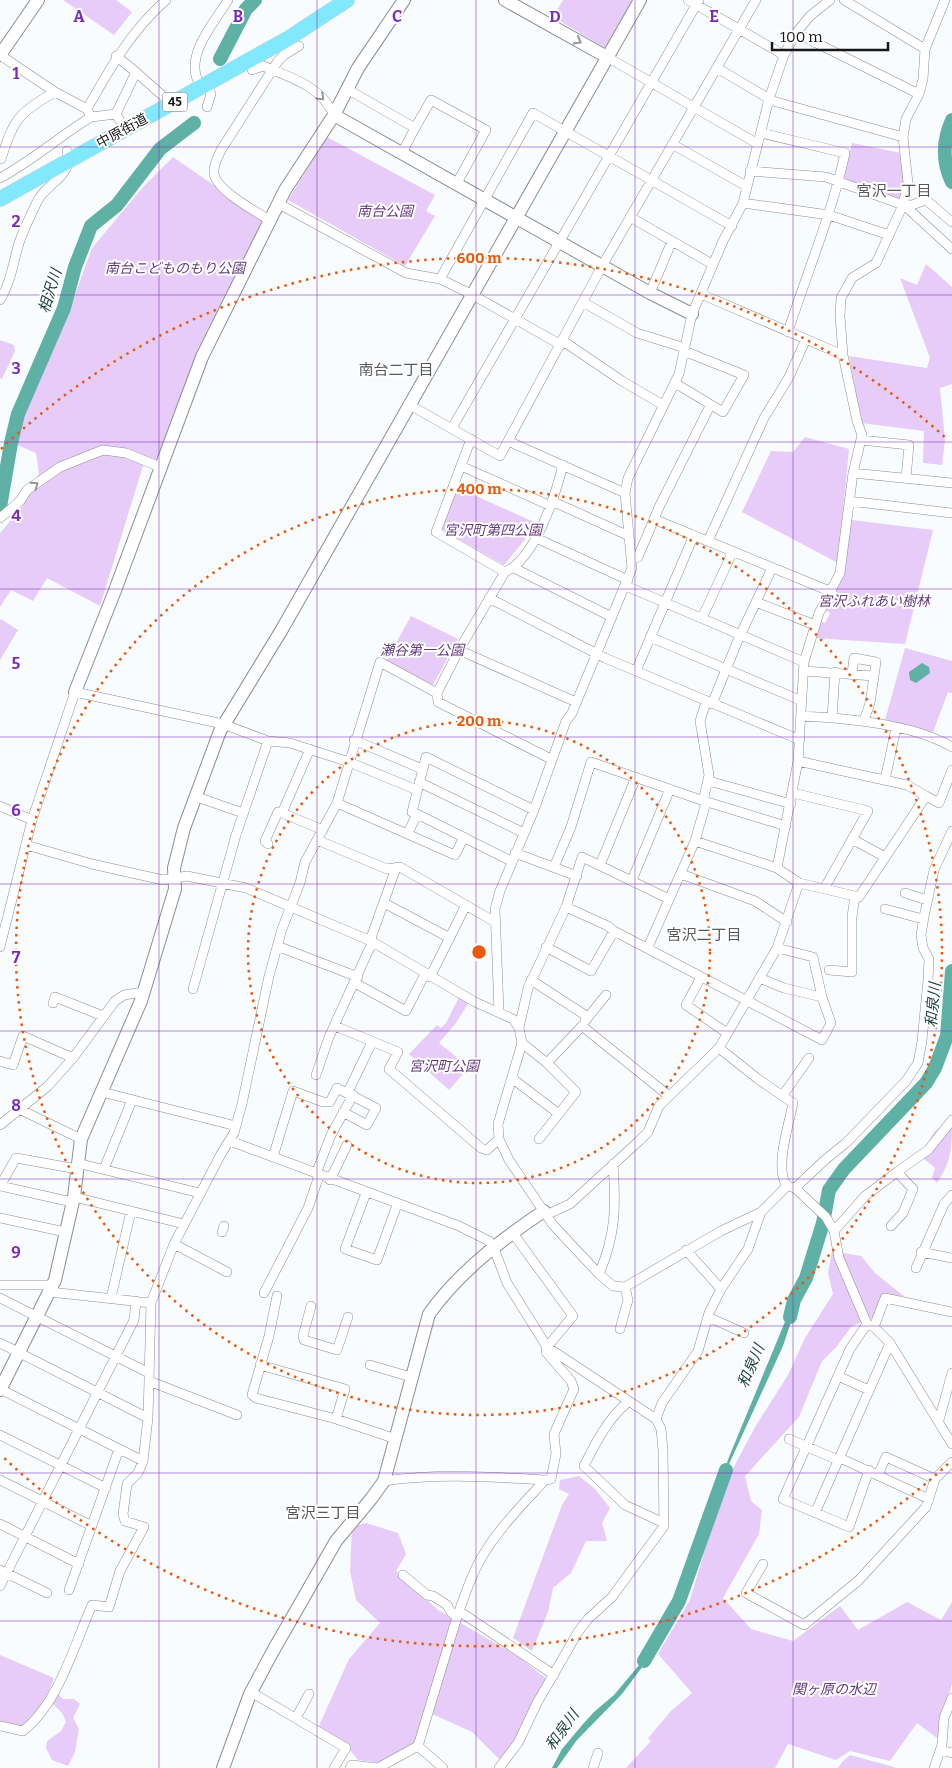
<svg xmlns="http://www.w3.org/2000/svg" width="952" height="1768" font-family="Bitter,'Noto Sans JP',serif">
	<rect width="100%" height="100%" fill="#f9fcff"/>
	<path fill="#e7cbf9" d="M63 0H116L132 12 114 35Z
		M563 0H632L605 48 553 17Z
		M327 137 435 195 426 211 435 216 405 266 288 200Z
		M852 143 901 153 905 182 900 203 843 179Z
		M173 157 267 222 197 357 157 460 146 456 100 606 47 578 33 601 11 590 0 607V533L22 507 39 473 36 453 8 441 43 353 72 303 92 248 144 186Z
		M926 264 952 287V384L940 388 945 440 942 465 923 463 924 431 861 423 849 356 927 368 930 358 900 278 917 285Z
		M0 340 14 345 15 351 2 379 0 378Z
		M805 437 849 449 838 563 742 512 771 451 793 452Z
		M456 487 534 522 527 537 504 565 438 527Z
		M852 520 933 530 905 644 814 638 819 620 825 623 830 613 824 610 844 567Z
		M411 616 458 639 433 685 386 661Z
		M1 619 18 630 0 660V621Z
		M905 648 952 661V693L948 692 932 735 885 720Z
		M459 997 469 1002 456 1023 439 1043 469 1067 449 1090 409 1054 437 1025 441 1028 446 1023Z
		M952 1119C952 1147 952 1161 937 1183L932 1178 935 1168 924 1159 922 1152 935 1131Z
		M832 1251 861 1256 875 1273 904 1296H883L872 1318 852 1326 837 1346 822 1361 799 1417 745 1476 751 1501 762 1510 759 1534 723 1598 751 1629 793 1641 840 1606 858 1630 907 1602 941 1620 952 1602V1684L937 1738 917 1723 890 1761 850 1751 836 1760 788 1744 775 1768H626L651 1741 648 1738 671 1711 692 1693 658 1654 690 1600 719 1502 731 1472 755 1427 788 1375 805 1338 833 1294 828 1273Z
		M579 1476 595 1489 610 1508 602 1523 607 1541H586L571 1573 553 1588 548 1612 532 1651 513 1638 562 1505 569 1494 559 1489 560 1480Z
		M366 1523 398 1533 406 1554 396 1571 438 1610 519 1657 549 1681 513 1744 500 1760 472 1732 430 1713 412 1746 381 1763 358 1760 349 1749 318 1728 349 1659 380 1623 356 1600 350 1571 352 1527Z
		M0 1655 54 1678C47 1698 37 1713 21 1726L0 1721Z
		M58 1694 63 1699H74L80 1704 73 1718 79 1729 75 1752 68 1766 52 1760 46 1748 47 1741 61 1731 66 1722 62 1713 52 1703Z
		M850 1755 894 1767 895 1768H838L842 1762Z"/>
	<path fill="#5fb1a5" d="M922 663 929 667 930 673 916 683 910 680 909 672Z
		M794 1300V1313L783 1346 719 1486 729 1457Z
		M655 1646 646 1662 622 1694 577 1740 557 1768H552L562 1749 583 1724 594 1712 614 1695Z"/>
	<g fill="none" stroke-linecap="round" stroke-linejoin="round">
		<path stroke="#5fb1a5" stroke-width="14" d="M220 59 246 9 255 0
			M952 120C943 140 942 162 952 182
			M0 507 11 443 18 414 64 308 75 267 91 226 117 205 160 149 194 123
			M790 1317 794 1300 806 1278 823 1223 829 1190 844 1169 926 1083 935 1068 947 1036 952 971
			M644 1661 679 1601 726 1470"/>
		<defs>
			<path id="street" d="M688 0 784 55
				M844 0 925 49
				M796 33 919 94
				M0 55 55 92 87 109
				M116 56 136 72 116 114 120 121
				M607 57 758 144
				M717 68 773 101 903 137
				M252 70 263 66C290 77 321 86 334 115
				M136 72 164 97
				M197 79C187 52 215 22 228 0
				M206 84 211 94 207 107
				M347 89 415 128 402 153
				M91 117 116 114
				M415 128 431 100 486 130 457 183
				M761 133 845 153C832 214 807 272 788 332
				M672 144 746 186
				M1 159C14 119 18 113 55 92
				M750 171 826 177 903 205H912L926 200 952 222
				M0 178C32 161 60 136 91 117L87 109C110 68 131 31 166 0
				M743 203 829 215 889 235
				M279 204 406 273 440 279 471 294 561 345
				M904 205 952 249
				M630 217 712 264
				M271 221C257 212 215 190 214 173 213 165 218 157 221 150L278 61 284 55 299 46
				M440 279 533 113 732 226
				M650 293 672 241
				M701 294 843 355
				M0 300C11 282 13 263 19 243 24 229 31 214 38 200 48 182 74 176 67 151
				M583 302 637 333 685 348
				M563 341 622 381 663 405
				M675 383 723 412 744 375 684 351
				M408 404 500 456 602 266 756 0
				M452 428 699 0
				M471 439 436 532 505 572
				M861 440 909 445 906 478
				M508 441 625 493
				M461 466 551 506
				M853 473 952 483
				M849 501 952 513
				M554 502 629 536
				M0 518 20 501 27 490 60 467 103 450 126 453 160 467
				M656 520 832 592
				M536 538 628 580
				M708 541 764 418 789 377 806 339
				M631 560 638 557 660 505 710 406
				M514 568 612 617
				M626 586 804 662
				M489 598 605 658 800 740
				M756 602 815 625
				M702 618 733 551
				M650 637 802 701
				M459 650 576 702
				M636 671 694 535
				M804 671 874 676 870 703 864 721
				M852 673 854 658 876 662 874 676
				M437 693 459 650 505 572C536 558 555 496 563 465
				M712 704 738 640 772 568
				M801 716C846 718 913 724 952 747
				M832 718 835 672
				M354 740 422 769
				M310 749 282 813 323 830
				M798 761 907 785 926 796
				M885 780 896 728
				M709 781 791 804
				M419 782 524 833
				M793 793 868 811 824 889
				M197 797 243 813
				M337 803 455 855 464 837
				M0 806 32 820 0 947
				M417 814 511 861
				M32 820 75 692 223 724 268 741 290 743 349 762 417 790
				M952 831 934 870 924 917 921 935 923 948 929 959 928 980 922 1041 918 1063 906 1081 846 1143 826 1159 795 1188 826 1217 834 1231 839 1258 867 1324 874 1327 890 1343 952 1444
				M408 833 417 814 412 812 426 757 534 810
				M317 840 387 869 400 867 495 922
				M854 840 885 857
				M695 841 777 868 799 883 859 897 926 796 939 803 952 770
				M268 844 265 841 278 812 282 813
				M26 845 92 864 163 880 187 876 246 888 371 941 475 1002 513 1019 519 1028 522 1043 498 1124 499 1139 509 1160 553 1225 599 1274 613 1286 625 1287 628 1300 620 1329
				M515 853 577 876
				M600 865 636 777
				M554 867 571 827 591 762 704 801 786 826
				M777 868 798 761 804 662 819 613 840 573 853 473 862 435 857 421 843 355 840 316 841 298 852 278 876 263 903 205 908 183 903 137 906 119 919 94 923 79 925 49 945 0
				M681 874 755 901 787 922
				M632 880 670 789
				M905 893 927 900
				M384 903 450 938
				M566 907 608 926 614 931 822 1040 831 1023 822 997 784 988 759 978
				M885 909 923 919
				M277 946 358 977
				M546 947 591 971 614 931
				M648 947 695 841 705 806 704 797 709 775 700 721 706 702
				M777 948 813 957 822 997
				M829 970 852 972V917L855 896
				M430 977 466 905
				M701 977 686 1005 727 1033
				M531 980 588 1017
				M355 983 406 1011 425 974
				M193 989 236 835 268 741
				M53 1003 55 997 103 1016
				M499 1011 495 909 500 891 534 810 566 721 572 713 632 568 625 493 628 478 679 374 692 314 723 241 743 203 769 99 784 55 796 33 810 16 830 0
				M585 1021 606 995
				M335 1026 398 1052 389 1069 481 1148 487 1150 499 1139
				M519 1028 528 988 566 907 582 857 669 899
				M522 1043 547 1063 582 1026 669 1096
				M719 1048 758 1079 793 1103C789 1125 774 1168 787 1186
				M0 1061 13 1065 23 1036 73 1058
				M316 1075 329 1037 371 945 372 935 396 868
				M513 1079 559 1114
				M102 1092 236 1126
				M348 1092 372 1042
				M783 1095 809 1058
				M21 1110 81 1139
				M0 1125 48 1086 73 1058 115 1001 124 995 143 992
				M539 1139 576 1092 547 1063
				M230 1141 459 1226 489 1241 493 1246 507 1283 547 1347 656 1419 661 1429 663 1450 664 1526 612 1597 588 1619 578 1632 537 1703 518 1743 499 1768
				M273 1157 293 1091 323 1102H330L337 1088 376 1108 367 1125 343 1112
				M77 1163 200 1193
				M104 1169 132 1100
				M897 1172 928 1150 952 1120
				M316 1174 331 1135 353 1095
				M330 1180 347 1145
				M0 1186 16 1158 77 1169
				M0 1186 72 1202
				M366 1193 345 1249 377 1260 397 1205
				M74 1197 184 1224
				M546 1215 570 1204 639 1141 648 1132 659 1106 719 1048 777 948 799 883
				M0 1218 65 1232
				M834 1231 865 1196 897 1172 913 1189 903 1213 891 1226
				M222 1232 224 1226
				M512 1232 573 1316 547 1347 546 1352 571 1381 574 1389 554 1434 556 1454 551 1479 545 1480
				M174 1244 227 1272
				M686 1250 721 1289
				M921 1252 952 1258
				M916 1268 944 1204 952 1195
				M599 1274C616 1234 616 1207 613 1164
				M0 1285H53
				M625 1287 721 1231 761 1212 787 1186 795 1188
				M50 1292 151 1303
				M264 1293 308 1208 319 1176
				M277 1296 269 1336 252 1395 256 1398 336 1419 396 1439
				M0 1298 149 1373
				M111 1298 131 1211
				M311 1306 303 1336 304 1340 337 1350 348 1317
				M708 1317 744 1333
				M867 1324 850 1349 783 1499 849 1527 869 1470
				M874 1327 885 1298 952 1312
				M0 1343 148 1418
				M260 1365 345 1389 336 1419
				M370 1365 411 1377
				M838 1376 869 1390
				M149 1381 237 1415
				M0 1389 143 1461
				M628 1402C608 1418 595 1444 584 1466L625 1505 664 1523
				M656 1419 662 1403 698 1351 709 1313 721 1289 748 1249 761 1212
				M939 1420 952 1373
				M0 1435 106 1488
				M789 1439 838 1460
				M840 1458 929 1499
				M878 1475 886 1457 935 1479
				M0 1480 92 1526
				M384 1481C438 1473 491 1477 545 1480 524 1503 501 1526 485 1552 472 1572 465 1595 457 1617L451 1612 447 1605 433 1596 427 1595 403 1575
				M815 1513 890 1343
				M0 1524 79 1564
				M763 1564 746 1593 804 1625 858 1581 926 1507 935 1479 952 1462
				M0 1570 47 1593
				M0 1586 134 1320 136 1301
				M69 1590 119 1449
				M459 1611 554 1675
				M251 1692 346 1748 334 1768
				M296 1718 309 1694
				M0 1726 23 1731C58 1704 74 1646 92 1605L109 1607 120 1571 144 1527 125 1521 123 1514 127 1484 138 1473 143 1461 148 1418 151 1303 174 1244 221 1154 234 1133 242 1104 269 976 282 929 300 883 305 862 337 803 380 662 437 693 438 702 551 759
				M418 1746 443 1768
				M941 1750 952 1753
				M350 1768 352 1765 377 1768
				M378 1768 418 1746 457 1617
				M593 1768 598 1753
				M934 1768 942 1745 944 1718 952 1698"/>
			<path id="secondary" d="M505 0 607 57
				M0 55 38 0
				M334 115 650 293 692 314
				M75 692 114 593 202 357 285 190 334 115 358 68 404 0
				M0 1390 55 1280 74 1197 81 1139 141 1001 175 889 174 868 184 828 220 731 281 631 640 0
				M223 1768 250 1694 273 1651 336 1541 371 1499 384 1481 429 1314C459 1272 502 1239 544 1211"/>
			<path id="primary" d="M0 199 289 38 347 0"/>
		</defs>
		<use href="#street" stroke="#8b8e90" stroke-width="10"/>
		<use href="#secondary" stroke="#8b8e90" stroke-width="14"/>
		<use href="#primary" stroke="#d5d5d5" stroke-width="16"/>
		<use href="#street" stroke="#fff" stroke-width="9"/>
		<use href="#secondary" stroke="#fff" stroke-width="12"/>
		<use href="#primary" stroke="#81e8fd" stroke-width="15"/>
	</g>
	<defs><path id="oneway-chevron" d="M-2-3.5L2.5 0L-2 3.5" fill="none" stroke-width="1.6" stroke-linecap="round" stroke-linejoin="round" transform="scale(1.25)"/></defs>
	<g stroke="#969797">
		<use href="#oneway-chevron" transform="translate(578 41) rotate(30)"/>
		<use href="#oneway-chevron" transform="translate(321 97) rotate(44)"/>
		<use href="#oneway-chevron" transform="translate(35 485) rotate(-35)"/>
	</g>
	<path fill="none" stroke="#7b2cbf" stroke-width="1" stroke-opacity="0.55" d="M159 0V1768M317 0V1768M476 0V1768M635 0V1768M793 0V1768M0 147H952M0 295H952M0 442H952M0 589H952M0 737H952M0 884H952M0 1031H952M0 1179H952M0 1326H952M0 1473H952M0 1621H952"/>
	<g fill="none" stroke="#e8590c" stroke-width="2.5" stroke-dasharray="2.5 5">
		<circle cx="479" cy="952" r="231"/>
		<circle cx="479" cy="952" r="463"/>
		<path d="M948 1464A694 694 0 0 1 1 1455M1 449A694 694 0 0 1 948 440"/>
	</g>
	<g text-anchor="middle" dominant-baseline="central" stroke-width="4" stroke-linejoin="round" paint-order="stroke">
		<rect fill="#fff" stroke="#5c5d5d" stroke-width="1" x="162.5" y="92.5" width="25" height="19" rx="4"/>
		<g font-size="12" font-weight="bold" fill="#161718">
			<text x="175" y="102">45</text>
		</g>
		<g font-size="14" fill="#161718" stroke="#fff">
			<text transform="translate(122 131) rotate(-29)">中原街道</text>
		</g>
		<g font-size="14" font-style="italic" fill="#663b7d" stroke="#fff">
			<text x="385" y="211">南台公園</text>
			<text x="175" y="268">南台こどものもり公園</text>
			<text x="493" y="530">宮沢町第四公園</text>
			<text x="874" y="601">宮沢ふれあい樹林</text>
			<text x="422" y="650">瀬谷第一公園</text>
			<text x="444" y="1066">宮沢町公園</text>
			<text x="834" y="1689">関ヶ原の水辺</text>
		</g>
		<g font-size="15" fill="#56585a" stroke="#fff">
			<text x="894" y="191">宮沢一丁目</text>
			<text x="396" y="370">南台二丁目</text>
			<text x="704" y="935">宮沢二丁目</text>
			<text x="323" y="1513">宮沢三丁目</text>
		</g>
		<g font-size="15" font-style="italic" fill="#1c433d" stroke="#fff">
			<text transform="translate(50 291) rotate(-73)">相沢川</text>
			<text transform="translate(933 1005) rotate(-85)">和泉川</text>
			<text transform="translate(751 1366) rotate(-67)">和泉川</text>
			<text transform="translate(562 1730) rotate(-54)">和泉川</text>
		</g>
	</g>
	<g font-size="16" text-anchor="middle" font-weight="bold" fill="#7b2cbf" stroke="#fff" stroke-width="4" stroke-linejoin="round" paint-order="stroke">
		<text x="79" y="22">A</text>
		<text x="238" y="22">B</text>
		<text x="397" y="22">C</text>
		<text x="555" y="22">D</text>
		<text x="714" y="22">E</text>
		<text x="16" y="79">1</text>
		<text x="16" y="227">2</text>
		<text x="16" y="374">3</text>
		<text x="16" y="521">4</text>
		<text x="16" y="669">5</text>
		<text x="16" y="816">6</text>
		<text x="16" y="963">7</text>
		<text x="16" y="1111">8</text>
		<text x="16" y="1258">9</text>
	</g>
	<circle cx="479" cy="952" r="8" fill="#e8590c" stroke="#fff" stroke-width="2.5"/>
	<g font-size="15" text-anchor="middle" font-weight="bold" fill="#e8590c" stroke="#fff" stroke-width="4" stroke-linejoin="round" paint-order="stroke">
		<text x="479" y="263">600 m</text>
		<text x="479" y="494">400 m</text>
		<text x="479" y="726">200 m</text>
	</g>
	<path d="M772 42v8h116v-8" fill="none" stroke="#161718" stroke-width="2.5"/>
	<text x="780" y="42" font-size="15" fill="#161718" stroke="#ffffff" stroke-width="4" paint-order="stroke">100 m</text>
</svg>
